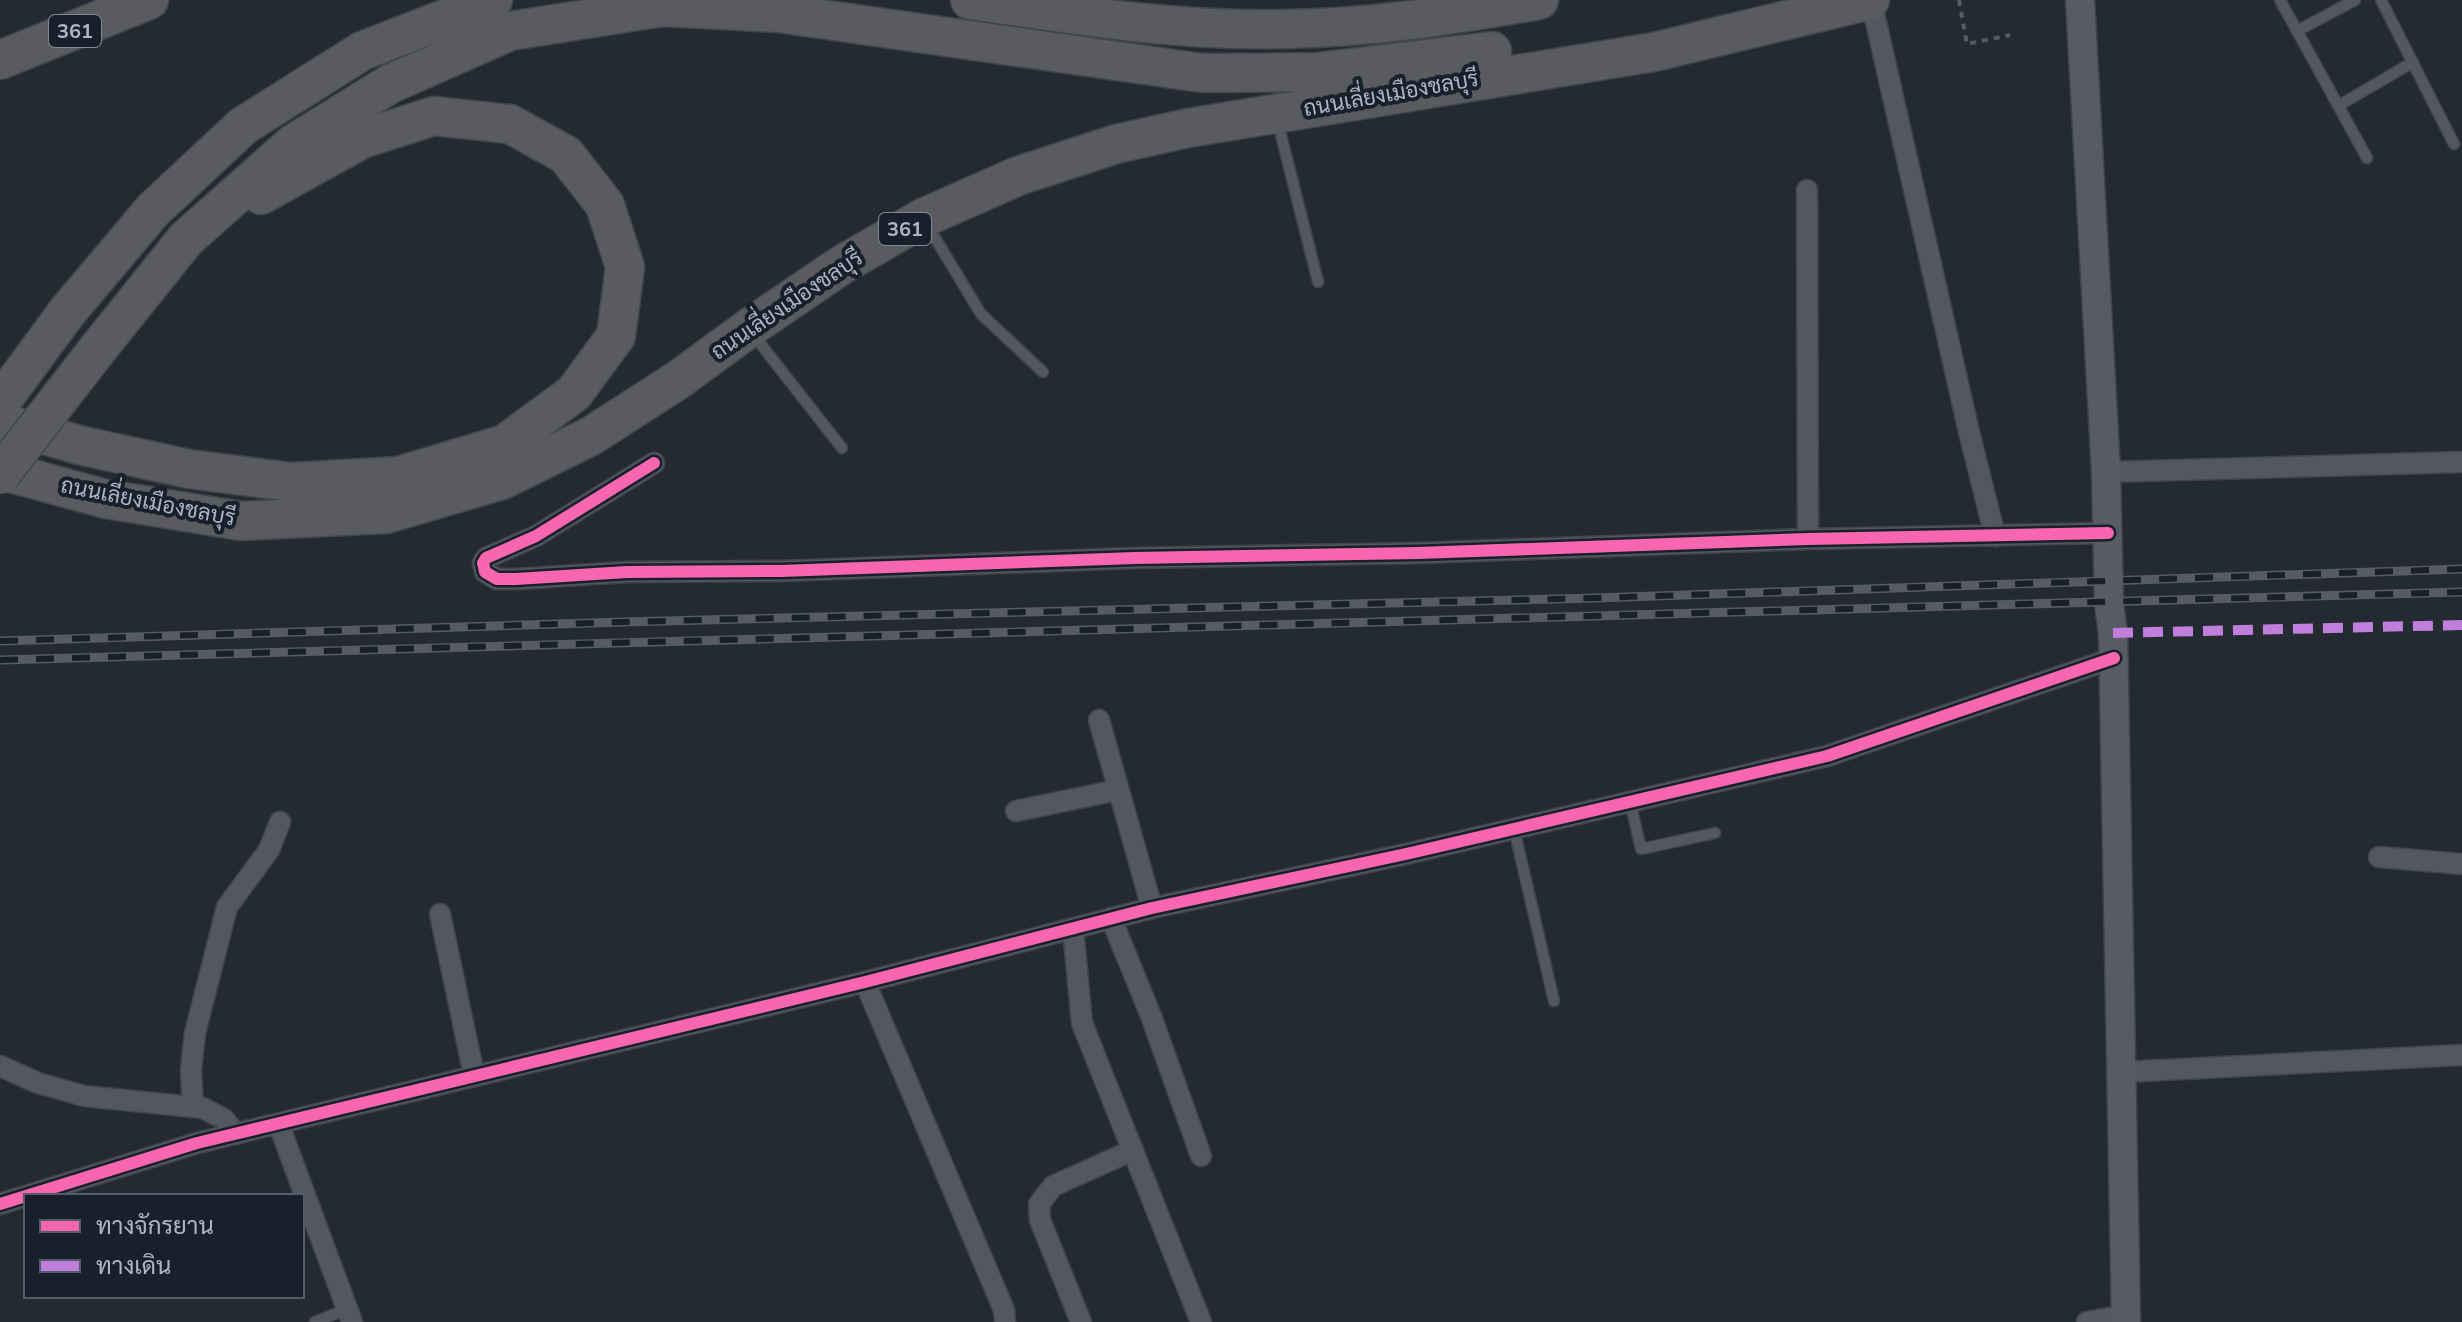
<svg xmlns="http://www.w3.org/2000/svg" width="2462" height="1322" font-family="'Nunito Sans',Sarabun,sans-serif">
	<rect width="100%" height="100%" fill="#242a31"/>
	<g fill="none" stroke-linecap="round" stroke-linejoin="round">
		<defs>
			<path id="lane" d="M2280 0 2367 158
				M2381 0 2454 144
				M2297 31 2355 0
				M2338 106 2413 62
				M1277 119 1318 282
				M926 223 981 314 1043 372
				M752 333 842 448
				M1630 801 1641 849 1715 833
				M1514 829 1554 1001
				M315 1322 347 1309"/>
			<path id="street" d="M1871 0 1969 432 1995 536
				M1807 190 1808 539
				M654 463 536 536 486 558 483 563 485 572 497 579H516L627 572 781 571 1135 558 1418 553 1808 539 2108 533
				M2106 472 2462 462
				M1099 720 1152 908
				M1016 811 1118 790
				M2379 857 2462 864
				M440 914 474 1075
				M1111 918 1151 1016 1201 1156
				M1073 929 1082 1023 1201 1322
				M865 982 1004 1310 1005 1322
				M0 1066 38 1083 84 1096 203 1108 224 1119 236 1134
				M2122 1072 2462 1055
				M193 1107 191 1070 195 1033 227 907 269 850 280 822
				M279 1125 352 1322
				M0 1204 197 1143 865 982 1152 908 1406 854 1827 756 2114 658
				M1081 1322 1040 1220 1039 1204 1053 1186 1133 1150
				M2087 1322 2125 1315"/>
			<path id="secondary" d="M2080 0 2106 472 2109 604 2113 633 2126 1322"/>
			<path id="highway" d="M970 0C1075 15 1180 32 1285 29 1371 28 1455 15 1539 0
				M0 60 149 0
				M97 350 186 239 293 144 390 84 510 31 663 7 778 13 1202 73 1317 72 1492 51
				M0 403 67 312 153 210 243 126 362 51 493 0
				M0 422 79 445 189 469 291 482 399 476 505 444 574 393 616 336 625 267 605 205 566 155 510 124 434 116 362 139 261 195
				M0 470 106 499 241 521 386 514 502 480 591 436 678 380 749 328 840 266 923 218 1018 176 1116 144 1188 128 1654 52 1870 0"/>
		</defs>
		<use href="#lane" stroke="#40444a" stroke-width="13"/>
		<use href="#street" stroke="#40444a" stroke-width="23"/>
		<use href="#secondary" stroke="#40444a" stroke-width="31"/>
		<use href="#highway" stroke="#40464d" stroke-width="41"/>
		<path stroke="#565d62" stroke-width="4" stroke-dasharray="6 6" stroke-linecap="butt" d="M1959 0 1967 44 2010 35"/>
		<use href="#lane" stroke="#535860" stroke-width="10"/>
		<use href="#street" stroke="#535860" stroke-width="20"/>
		<use href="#secondary" stroke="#575c64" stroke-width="28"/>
		<use href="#highway" stroke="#595b5f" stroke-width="38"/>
		<defs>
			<path id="rail" d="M0 641 623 622 1596 598 2462 569
				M0 660 2462 592"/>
		</defs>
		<use href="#rail" stroke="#575c62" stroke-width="9"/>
		<use href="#rail" stroke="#18202b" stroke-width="6" stroke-dasharray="18" stroke-linecap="butt"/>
		<defs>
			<path id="highway-bridge" d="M0 475 97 350"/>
		</defs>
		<use href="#highway-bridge" stroke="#40464d" stroke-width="41" stroke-linecap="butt"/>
		<use href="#highway-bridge" stroke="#595b5f" stroke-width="38"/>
		<path stroke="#c07fdc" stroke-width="10" stroke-dasharray="20 10" stroke-linecap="butt" d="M2113 633 2462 625"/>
		<defs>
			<path id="cycleway" d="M654 463 536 536 486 558 483 563 485 572 497 579H516L627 572 781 571 1135 558 1418 553 1808 539 2108 533
				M0 1204 197 1143 865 982 1152 908 1406 854 1827 756 2114 658"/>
		</defs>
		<use href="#cycleway" stroke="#18202b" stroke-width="17"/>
		<use href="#cycleway" stroke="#f766af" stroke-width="12"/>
	</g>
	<g text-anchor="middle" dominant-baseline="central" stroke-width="8" stroke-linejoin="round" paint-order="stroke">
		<g fill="#18202b" stroke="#808996" stroke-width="2">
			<rect x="49" y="15" width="52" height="32" rx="6"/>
			<rect x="879" y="213" width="52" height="32" rx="6"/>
		</g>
		<g font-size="20" font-weight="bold" fill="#acb6c4">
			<text x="75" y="31">361</text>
			<text x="905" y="229">361</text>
		</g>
		<g font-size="22" fill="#acb6c4" stroke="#18202b">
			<text transform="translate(1391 94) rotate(-10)">ถนนเลี่ยงเมืองชลบุรี</text>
			<text transform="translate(787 305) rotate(-34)">ถนนเลี่ยงเมืองชลบุรี</text>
			<text transform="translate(148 502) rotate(11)">ถนนเลี่ยงเมืองชลบุรี</text>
		</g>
	</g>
	<rect x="24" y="1194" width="280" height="104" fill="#18202b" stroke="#535c68" stroke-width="2"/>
	<rect x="40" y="1220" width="40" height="12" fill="#f766af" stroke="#535c68" stroke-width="2"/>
	<text x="96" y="1234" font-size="24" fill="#acb6c4">ทางจักรยาน</text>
	<rect x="40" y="1260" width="40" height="12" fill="#c07fdc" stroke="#535c68" stroke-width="2"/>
	<text x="96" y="1274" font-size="24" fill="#acb6c4">ทางเดิน</text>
</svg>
